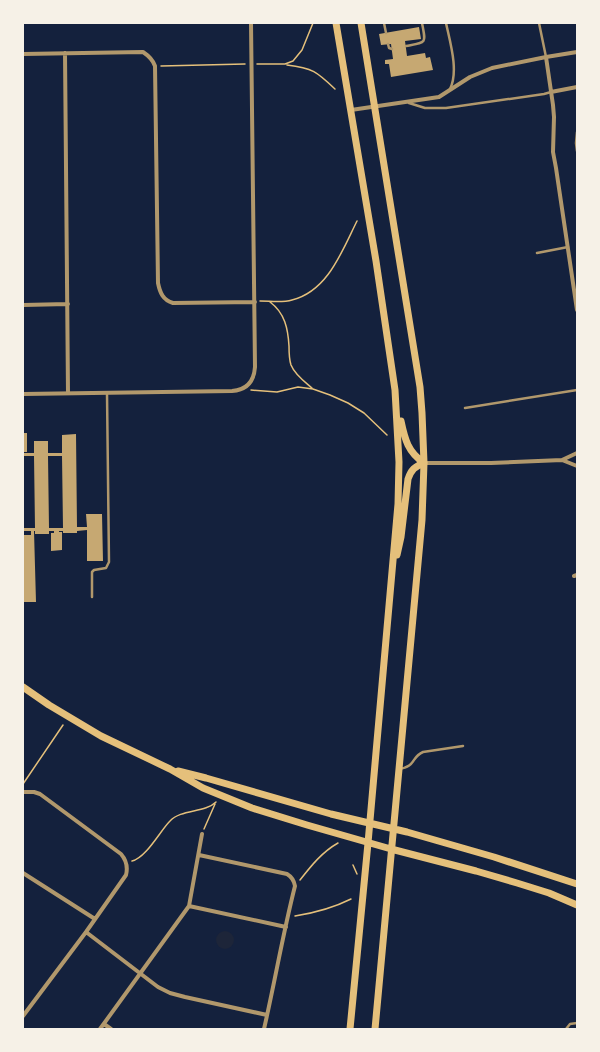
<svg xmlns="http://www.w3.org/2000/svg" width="600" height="1052" font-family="'Public Sans',sans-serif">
	<rect width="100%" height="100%" fill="#14213d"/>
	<path fill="#1d2539" d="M216 940a9 9 0 1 1 18 0a9 9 0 1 1-18 0Z"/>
	<path fill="#c6a872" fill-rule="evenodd" d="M419 27 421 39 405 41 407 56 425 53 426 58 430 57 433 70 391 77 389 64H385V60L393 59 391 44 381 45 379 34Z
		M23 433H27V452H23Z
		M76 434 77 527H87L86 514H102L103 561H87V530L77 531V533H63V531H59V532H62V550L51 551V533H54V531H49V534H35V531H34L36 602H23V535H31V531H23V528H35L34 456H23V453H34V441H48V453H62V435ZM48 456H62L63 528H49Z"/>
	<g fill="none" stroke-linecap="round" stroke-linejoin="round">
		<path stroke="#e5c07b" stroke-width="1.5" d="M257 64H285L293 61 302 50 313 23
			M287 65C313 68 317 72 335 89
			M161 66 245 64
			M260 301C271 301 282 303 292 300 328 291 342 251 357 221
			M270 302C285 313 288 329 289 346 289 352 289 359 291 365 295 375 305 382 312 388
			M251 390 277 392 298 387 313 389 330 395 348 403 364 413 387 435
			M23 784 63 725
			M204 829 215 804
			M132 861C146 858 160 831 170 821 181 809 205 813 216 802
			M353 865 357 874
			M300 880C311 866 322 852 338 843
			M295 916C314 913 333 908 351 899"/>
		<path stroke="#b1986c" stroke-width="2.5" d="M384 23 386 33
			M446 23C450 42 459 71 450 89
			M539 23 546 57
			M388 44 389 48 392 49
			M406 46C427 42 426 44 422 23
			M409 103 425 108H446L544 94 551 92
			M577 132 576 143 577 151
			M537 253 568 247
			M465 408 577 390
			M92 597V572L94 570 106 568 109 562 107 393
			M399 769C416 767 411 757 423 752L463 746
			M566 1029 570 1024 577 1023"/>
		<path stroke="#b1986c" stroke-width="4" d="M65 53 68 393
			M23 54 143 52C149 56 153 60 155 66L158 283C160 293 163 300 173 303L255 302
			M546 57 553 105 554 117 553 152 556 168 577 310
			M551 92 577 87
			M351 110 439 97 470 77 492 68 546 57 577 52
			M23 305 68 304
			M23 394 232 391C246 390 254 382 255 367L251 23
			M562 460 577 453
			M424 463H491L562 460 577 466
			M574 576 577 575
			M23 792H34L40 794 121 854C127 861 128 867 126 875L86 932 23 1016
			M199 855 287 874C292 877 294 880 295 886 283 933 275 981 264 1029
			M23 873 95 919
			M189 906 286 927
			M86 932 158 987 170 993 185 997 267 1015
			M104 1024 111 1029
			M100 1029 189 906 202 834"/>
		<path stroke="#e5c07b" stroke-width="7" d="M336 23 376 261 395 390 399 462 398 504 368 843 350 1029
			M361 23 420 387 422 413 424 463 422 520 375 1029
			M401 421C405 440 408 452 424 463
			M397 555 401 537 408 479C411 470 415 466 424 463
			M23 687 49 705 101 736 170 769 203 788 252 808 307 825 391 849 476 871 517 883 549 893 577 905
			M178 771 206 778 331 814 407 832 494 857 577 884"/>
	</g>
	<rect width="600" height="1052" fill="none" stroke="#f6f1e7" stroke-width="48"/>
</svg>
